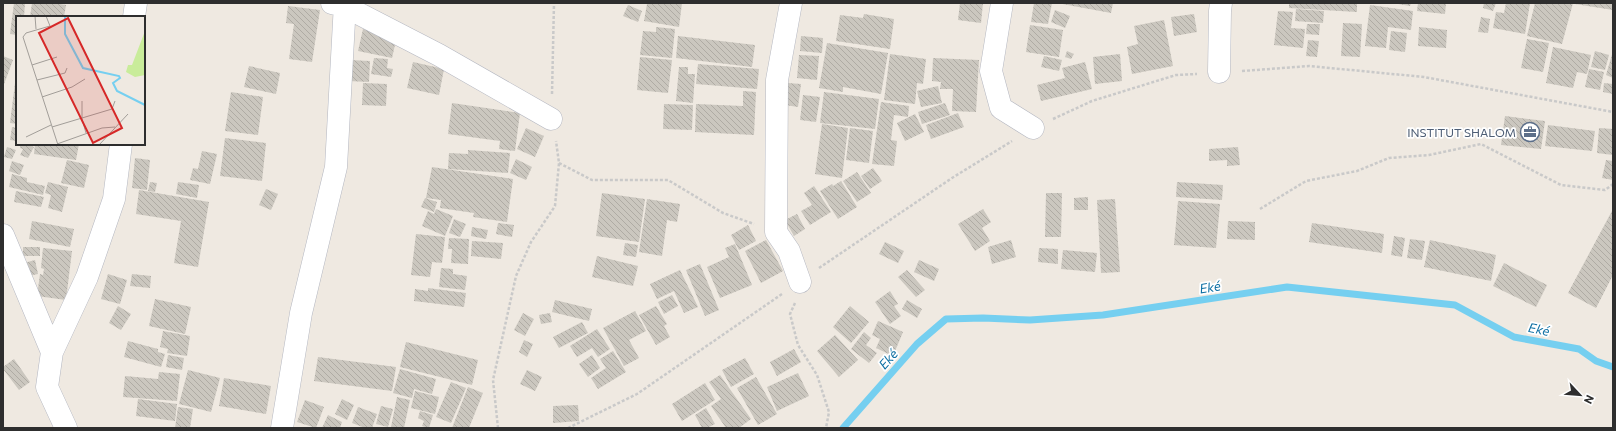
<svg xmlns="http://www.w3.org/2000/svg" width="1616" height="431" font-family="Commissioner,sans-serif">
	<defs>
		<pattern id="building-back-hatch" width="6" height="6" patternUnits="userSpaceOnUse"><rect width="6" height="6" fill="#cbc7bf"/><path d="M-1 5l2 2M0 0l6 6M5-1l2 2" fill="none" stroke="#afaba4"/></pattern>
	</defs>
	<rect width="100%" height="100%" fill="#efe9e1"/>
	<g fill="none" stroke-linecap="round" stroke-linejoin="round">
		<path stroke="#75cff0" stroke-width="7" d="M843 428 917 344 946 319 983 318 1030 320 1103 315 1287 287 1455 305 1514 337 1579 349 1596 361 1613 367"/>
	</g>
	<path fill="url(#building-back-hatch)" d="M14 3H25L24 17H17V35L10 34Z
		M32 3H54L66 5 64 17H30Z
		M644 3H682L679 27 644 21 647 4Z
		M960 3H983L981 23 958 20Z
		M1034 3H1052L1048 24 1031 22Z
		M1057 3H1113L1111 13Z
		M1289 3H1357V12L1289 8Z
		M1392 3H1411L1410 6Z
		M1418 3H1446L1445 14 1417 11Z
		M1484 3H1496L1493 11 1483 8Z
		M1506 3H1530L1525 34 1493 28 1496 12 1504 13Z
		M1535 3H1573L1562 44 1527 36Z
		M1575 3H1613V10L1575 4Z
		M628 5 642 11 638 22 623 16Z
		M1370 5 1413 11 1411 30 1388 27 1386 48 1365 46Z
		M288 6 320 10 312 62 289 59 294 24 286 23Z
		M1296 9 1324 11 1323 23 1295 21Z
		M1055 10 1070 16 1065 28 1051 22Z
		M1278 11 1293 12 1291 28 1305 29 1303 48 1274 45Z
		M864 14 894 19 890 49 836 41 840 15 863 18Z
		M1194 14 1197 32 1174 36 1171 17Z
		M1481 17 1490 19 1488 33 1478 32Z
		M1164 20 1173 66 1132 74 1127 47 1138 44 1134 26Z
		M1343 23 1362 24 1360 57 1341 56Z
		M1307 24H1320L1319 35 1306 34Z
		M1030 25 1063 30 1059 57 1026 52Z
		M656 27 675 29 672 58 640 55 643 31 656 32Z
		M1419 27 1447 30 1446 48 1418 46Z
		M363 29 397 36 392 58 358 51Z
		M1391 31 1407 33 1405 52 1389 50Z
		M678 36 755 45 752 67 676 58Z
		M801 36 823 38 822 53 800 51Z
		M1527 39 1549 43 1543 72 1521 68Z
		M1308 40 1319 41 1317 57 1306 56Z
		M827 43 888 53 881 94 843 87V92L819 88Z
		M1553 47 1591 55 1587 74 1577 72 1573 88 1546 83Z
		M1067 51 1074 54 1071 59 1065 57Z
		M1595 51 1609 55 1605 70 1591 67Z
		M1613 51V78L1606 75Z
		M890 54 926 59 923 84 917 83 915 104 884 100Z
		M1120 54 1122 81 1095 84 1093 57Z
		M799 55 819 56 817 80 797 78Z
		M3 56 13 60 3 87Z
		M1044 56 1062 60 1059 71 1041 67Z
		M640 57 672 60 668 93 637 90Z
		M374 58 388 59 387 68 393 69 391 77 371 74Z
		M933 58 979 60 976 112 952 111 953 89H940L941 82 932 81Z
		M350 60 370 61 369 82 348 81Z
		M413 62 444 69 439 95 407 88Z
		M1085 62 1092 89 1041 101 1037 85 1065 78 1062 68Z
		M698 64 759 69 757 89 696 84Z
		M249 66 280 73 276 94 244 87Z
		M679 67H688V74H695L693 103 676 101Z
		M1589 69 1604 72 1600 90 1585 87Z
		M16 75H17V124L10 123Z
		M363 83 387 84 386 106 362 105Z
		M788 83 801 84 798 107 785 105Z
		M1604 83 1613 84V94L1603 92Z
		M938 86 942 103 921 107 917 91Z
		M743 91 756 92 754 135 695 132 696 104 743 106Z
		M231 92 263 97 258 135 225 131Z
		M824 92 879 99 875 129 820 123Z
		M803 95 820 97 816 122 800 120Z
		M881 102 909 106 908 117 894 115 891 140 897 141 894 166 872 164Z
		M452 103 520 113 515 151 499 149 500 141 448 134Z
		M945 103 950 115 922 124 918 112Z
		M664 104 693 105 692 130 663 129Z
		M958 113 964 127 931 139 926 125Z
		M915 114 924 132 905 141 897 123Z
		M1505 116 1545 121 1541 149 1501 145Z
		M822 124 848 128 842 178 815 174Z
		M1548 125 1595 131 1592 151 1545 146Z
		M12 127 17 128V141L10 140Z
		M526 128 544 136 535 157 517 149Z
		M850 128 873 131 869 163 846 160Z
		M1599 128 1613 129V155L1597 153Z
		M225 138 266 143 262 181 220 176Z
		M21 144H26L34 147 28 158 20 155 23 149 20 148Z
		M35 144H79L76 160 34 154Z
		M7 147 16 150 12 159 4 157Z
		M1238 147 1240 165 1227 166V160L1209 161V149Z
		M468 150 510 153 508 173 448 169 449 153 468 154Z
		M202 151 217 154 210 184 190 180 193 168 198 169Z
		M135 158 150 160 147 190 132 188Z
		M516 159 532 167 526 180 510 173Z
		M67 160 89 165 84 188 61 183Z
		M1606 160 1613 161V180L1602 178Z
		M12 161 24 165 20 175 9 171Z
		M432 167 513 179 507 222 473 217 474 213 440 208 441 200 426 198Z
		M873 168 882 181 870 189 861 176Z
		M857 172 871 193 857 202 843 181Z
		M12 174 27 178V182L45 186 43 195 9 187Z
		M841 181 857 207 838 219 820 191 832 184 833 186Z
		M48 182 68 187 62 212 48 208 51 195 45 193Z
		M150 182 157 183 155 192 148 191Z
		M178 182 199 185 197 198 176 194Z
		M1177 182 1223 185 1222 200 1176 197Z
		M814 186 831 212 810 225 801 211 812 205 804 193Z
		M266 189 278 194 271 210 259 205Z
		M139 190 209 202 198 267 174 263 181 221 136 214Z
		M16 191 44 197 41 207 14 202Z
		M602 193 645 199 639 242 596 236Z
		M1046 193H1062L1061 237H1045Z
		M1088 197V210H1074V198Z
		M425 198 437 202 434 212 421 207Z
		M647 199 680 204 677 222 667 220 662 256 639 252Z
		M1115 199 1120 272 1101 273 1097 200Z
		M1178 201 1220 204 1216 248 1174 245Z
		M436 209 453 216 445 236 422 226 428 211 434 214Z
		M983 209 991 222 982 228 990 241 975 251 958 224Z
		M1613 209V275L1596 308 1568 293Z
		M797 214 805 229 794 236 785 220Z
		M454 219 466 224 460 237 449 233Z
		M32 221 74 229 70 247 29 239Z
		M1228 221 1255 222V240L1227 239Z
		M498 223 514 225 512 237 496 234Z
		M1312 223 1384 234 1382 253 1309 242Z
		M748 225 756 241 739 250 731 235Z
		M472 227 488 230 486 239 471 236Z
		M416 234 445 237 442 263 432 262 430 277 411 275Z
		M1394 236 1405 238 1402 257 1391 255Z
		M449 238 469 239 468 264 451 263 452 249H448Z
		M1410 239 1425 241 1422 260 1407 258Z
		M766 240 783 271 761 283 745 251Z
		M1011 240 1016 257 992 264 988 247Z
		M1430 240 1496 255 1491 281 1424 267Z
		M472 241 503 243 501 259 471 256Z
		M885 242 904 251 898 263 879 254Z
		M625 243 638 245 636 257 623 255Z
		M735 244 752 285 720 298 707 267 729 257 725 248Z
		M23 247H40V256H23Z
		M43 248 72 251 66 300 37 296 40 274 43 275 44 269 41 268Z
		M1039 248 1058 249V264L1038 262Z
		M1063 250 1097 253 1095 272 1061 269Z
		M597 256 638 266 633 286 592 277Z
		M35 260 38 274 28 276 24 263Z
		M919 260 939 269 934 281 914 272Z
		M1504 263 1547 285 1536 307 1493 286Z
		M700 264 719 310 705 316 686 270Z
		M441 268 453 269V274L467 276 465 290 439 287Z
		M680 270 698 307 684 313 674 291 657 299 650 284Z
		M907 270 925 290 916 297 898 277Z
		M108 274 127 280 120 304 101 299Z
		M132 274 151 276 150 288 130 286Z
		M428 288 466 293 464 307 414 301 415 289 428 291Z
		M890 291 898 304 894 306 901 316 890 324 875 302Z
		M672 295 678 306 664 314 658 302Z
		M155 299 191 307 185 334 149 326Z
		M555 300 592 309 589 321 552 312Z
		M907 300 922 309 917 318 902 309Z
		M118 306 131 314 121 330 109 323Z
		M656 306 667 324 664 326 670 337 656 345 639 315Z
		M850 306 869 322 851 343 833 327Z
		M635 311 646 331 629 340 639 358 624 366 603 328Z
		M523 313 534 319 525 336 514 330Z
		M550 313 552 322 541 324 539 315Z
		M878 321 903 332 893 356 876 348 880 339 872 335Z
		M582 322 588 333 559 348 553 337Z
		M597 329 610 349 598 357 592 348 577 357 570 346Z
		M163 331 190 336 187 356 167 353 168 349 160 347Z
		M864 332 871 338 866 345 877 353 869 363 851 349Z
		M835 335 858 360 839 377 817 351Z
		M524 340 533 344 527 357 519 352Z
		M128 341 158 349V352L165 354 161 367 124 357Z
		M406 342 478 360 472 385 400 367Z
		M794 349 801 362 777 376 770 362Z
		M613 351 626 372 598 389 591 378 606 368 600 359Z
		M168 355 184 358 182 370 166 367Z
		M592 355 600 368 588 377 579 364Z
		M318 357 396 367 392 391 314 381Z
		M745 358 754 374 731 387 722 370Z
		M14 359 30 382 19 390 3 369V367Z
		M400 369 436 379 432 394 414 389 412 398 393 393Z
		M188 370 220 378 211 412 179 404Z
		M527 370 542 377 535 391 520 384Z
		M159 372 180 374 177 401 123 397 125 376 158 379Z
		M798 373 809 396 777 411 767 387Z
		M720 375 751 419 739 428H726L711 406 721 399 709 382Z
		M756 377 777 414 758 425 737 388Z
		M224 378 271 386 266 414 219 406Z
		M451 382 466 388 451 423 436 417Z
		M705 383 715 400 682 421 672 404Z
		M468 387 483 393 469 428H452Z
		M415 391 439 397 435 414 411 408Z
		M397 397 410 400 404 428 391 427Z
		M138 399 177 404 175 421 136 416Z
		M342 399 354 405 347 420 335 414Z
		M305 400 324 407 316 428 297 422Z
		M578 405 579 421 553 423V406Z
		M381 406 393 409 388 427 376 424Z
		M178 407 193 409 190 428H175Z
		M358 407 377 414 372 428H365L352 423Z
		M706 408 715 424 707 428H702L695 415Z
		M420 411 433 415 429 428 422 426 424 421 418 418Z
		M328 415 342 422 340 428H322Z"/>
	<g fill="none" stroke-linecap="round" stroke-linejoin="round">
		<defs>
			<path id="minor" d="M332 3 344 6 439 55 551 119
				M791 3 777 80 776 232 789 251 800 282
				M1002 3 991 71 1001 108 1033 128
				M134 17 136 3
				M1219 72 1220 11 1221 3
				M3 235 52 352 47 387 66 428
				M52 352 87 277 114 199 121 144
				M282 428 301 313 336 167 345 3"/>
		</defs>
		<use href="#minor" stroke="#b4b7c1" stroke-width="23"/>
		<path stroke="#c9c9c9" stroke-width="2.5" stroke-dasharray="3 2" stroke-linecap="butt" d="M1242 71 1309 66 1424 77 1613 112
			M552 94 554 3
			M1053 119 1092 101 1176 75 1197 74
			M559 163 592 180H668L723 213 754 224
			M1260 209 1306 181 1357 171 1389 158 1429 155 1481 144 1561 185 1605 190 1613 184
			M819 268 952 178 1012 141
			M795 303 790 314 798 345 817 375 829 412 826 428
			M498 428 493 380 516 276 531 242 555 206 559 163 556 141
			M568 428 637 394 782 294"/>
		<use href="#minor" stroke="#fff" stroke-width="22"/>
	</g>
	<defs>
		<symbol id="office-ring" viewBox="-11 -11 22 22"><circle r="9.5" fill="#fff" stroke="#5c6f8a" stroke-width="1.5"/><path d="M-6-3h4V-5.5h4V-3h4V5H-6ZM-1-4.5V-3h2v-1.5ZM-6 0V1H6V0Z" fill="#5c6f8a"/></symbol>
	</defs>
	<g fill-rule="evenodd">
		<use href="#office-ring" x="1519" y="121" width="22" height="22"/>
	</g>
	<g text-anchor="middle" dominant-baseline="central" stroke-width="3.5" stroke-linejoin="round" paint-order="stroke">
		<g font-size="12" fill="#4e5e75" stroke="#fff" text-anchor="end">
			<text x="1516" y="132">INSTITUT SHALOM</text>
		</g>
		<g font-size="13" font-style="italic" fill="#0d6fa3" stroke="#fff">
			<text transform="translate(1210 287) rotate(-9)">Eké</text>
			<text transform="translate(1539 329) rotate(11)">Eké</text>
			<text transform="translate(888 359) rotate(-49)">Eké</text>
		</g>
	</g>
	<g transform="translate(16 16)">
		<rect width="129" height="129" fill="#efe9e1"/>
		<path d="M129 15V59L119 61 110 56 112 49H116Z" fill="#c9ec9a"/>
		<path fill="none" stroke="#75cff0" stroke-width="2" d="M49 0V18L67 52 103 60 104 62 97 67 101 75 129 89"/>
		<path fill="none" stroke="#a29e99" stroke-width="1" d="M19 0 20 13M30 0 34 10 10 17 7 21 42 129M16 49 41 41M21 64 49 57 51 52M26 81 56 71 69 63M66 85V103L70 117M36 111 96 93 99 85M10 121 35 109M41 128 86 112 99 111M83 129 112 98"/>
		<path fill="#d62828" fill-opacity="0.15" stroke="#d62828" stroke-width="2" d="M52 2 106 112 77 127 23 17Z"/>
		<rect width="129" height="129" fill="none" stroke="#2e2e2e" stroke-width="2"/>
	</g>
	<rect width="1616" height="431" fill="none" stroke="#2e2e2e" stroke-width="8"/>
	<g transform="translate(1580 395) rotate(116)" stroke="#ffffff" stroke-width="3" paint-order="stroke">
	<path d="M0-3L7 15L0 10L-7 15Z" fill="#2e2e2e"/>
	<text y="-6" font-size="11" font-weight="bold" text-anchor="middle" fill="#2e2e2e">N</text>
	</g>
</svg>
